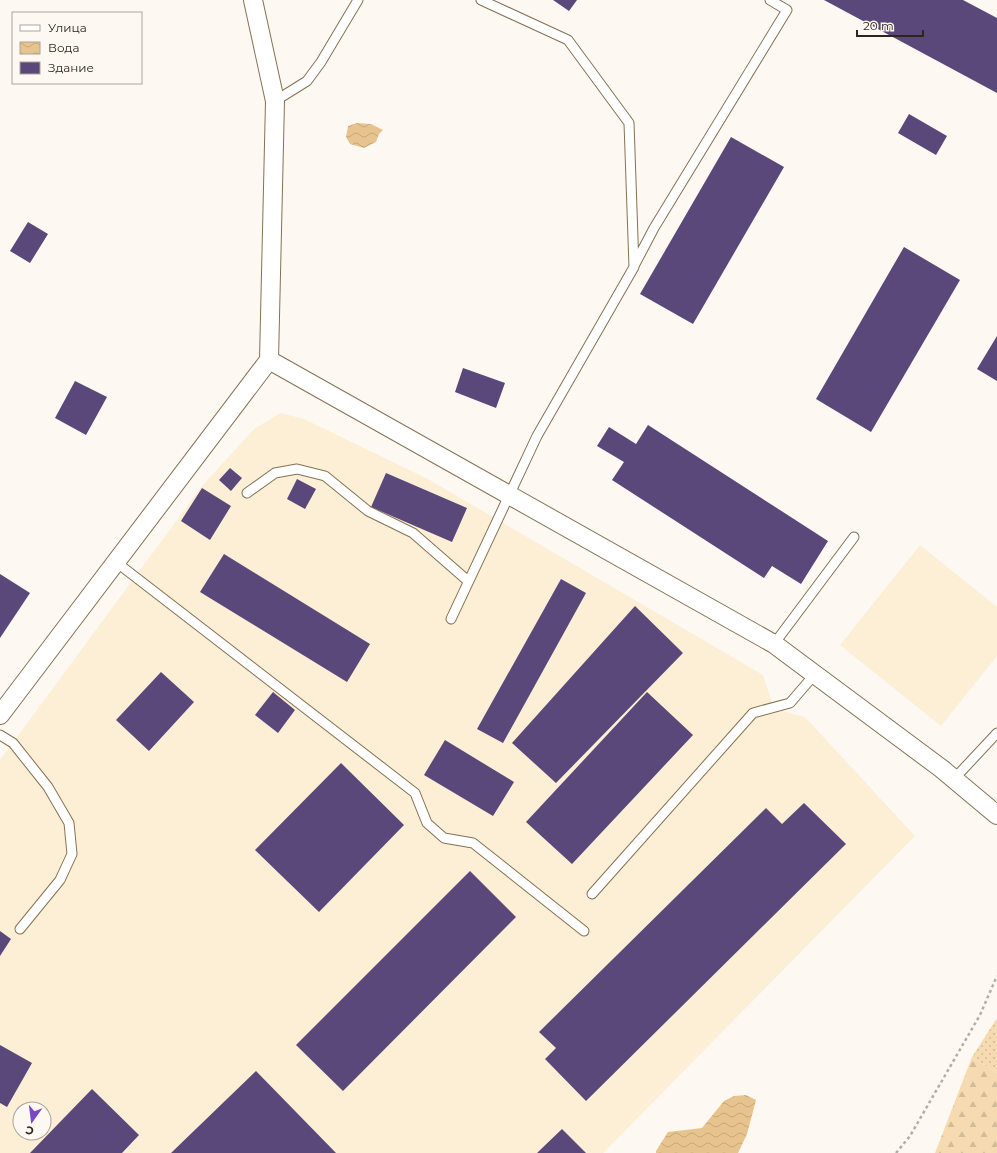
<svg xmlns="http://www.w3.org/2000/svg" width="997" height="1153" font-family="Montserrat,sans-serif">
	<defs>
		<pattern id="grass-dots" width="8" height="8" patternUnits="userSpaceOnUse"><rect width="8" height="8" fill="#f6dbb2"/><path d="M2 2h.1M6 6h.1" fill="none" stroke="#d3bc98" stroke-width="1.8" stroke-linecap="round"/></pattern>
		<pattern id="forest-firs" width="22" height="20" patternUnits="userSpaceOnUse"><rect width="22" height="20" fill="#f6dbb2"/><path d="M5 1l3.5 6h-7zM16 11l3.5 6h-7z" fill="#d3bc98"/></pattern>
		<pattern id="water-waves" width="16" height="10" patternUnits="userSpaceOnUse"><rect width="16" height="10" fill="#e7c48d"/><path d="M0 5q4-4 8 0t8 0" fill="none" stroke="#c6a879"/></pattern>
	</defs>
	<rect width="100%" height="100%" fill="#fdf9f2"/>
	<path fill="#fdeed6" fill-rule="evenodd" d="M281 413 304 419 428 479 763 675 774 709 805 717 915 836 603 1153H0V760L202 486 255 428ZM20 1109H44V1133H20Z
		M920 545 997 607V656L941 726 840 645Z"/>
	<path fill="url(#grass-dots)" d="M997 1018V1073L972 1057Z"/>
	<path fill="url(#forest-firs)" d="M972 1057 997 1073V1153H935Z"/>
	<path fill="url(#water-waves)" d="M357 123 371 124 383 130 379 134 376 142 364 148 350 144 346 137 348 126Z
		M746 1095 756 1100 747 1134 738 1153H656V1151L668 1132 702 1128 724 1101 734 1096Z"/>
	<path fill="#594879" d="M553 0H577L569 11Z
		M824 0H963L997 18V93Z
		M909 114 947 136 936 155 898 133Z
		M731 137 784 167 693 324 640 294Z
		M28 222 48 234 30 263 10 251Z
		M904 247 960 280 871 432 816 399Z
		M997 336V381L977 369Z
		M463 368 505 383 496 408 455 392Z
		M75 381 107 397 86 435 55 418Z
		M648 425 828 541 801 584 772 566 764 578 612 480 624 462 597 446 609 427 636 444Z
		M230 468 242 478 231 491 219 480Z
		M386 473 467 508 452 542 371 507Z
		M297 479 316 489 305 509 287 499Z
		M202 488 231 506 210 540 181 521Z
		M224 554 370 644 347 682 200 592Z
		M0 574 30 593 0 638Z
		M561 579 586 593 503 743 477 729Z
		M635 606 683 653 556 783 512 743Z
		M161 672 194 702 149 751 116 720Z
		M273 692 295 710 278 733 255 715Z
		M647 692 693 735 572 864 526 822Z
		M445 740 514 782 493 816 424 775Z
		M341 763 404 825 319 912 255 850Z
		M804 803 846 844 586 1101 545 1059 556 1048 539 1032 766 808 782 824Z
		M470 871 516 917 343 1091 296 1045Z
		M0 931 11 939 0 956Z
		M0 1045 32 1063 7 1107 0 1103Z
		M256 1071 336 1153H171Z
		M92 1089 139 1135 122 1153H30Z
		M562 1129 586 1153H537Z"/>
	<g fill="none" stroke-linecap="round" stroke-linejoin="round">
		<defs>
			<path id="service" d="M275 101 307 81 321 62 358 0
				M634 266 654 228 787 10 770 0
				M247 493 275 473 297 469 325 476 368 511 413 533 468 581
				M116 562 415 793 427 823 444 838 473 843 584 931
				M451 619 537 436 634 267 629 123 568 40 481 0
				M774 644 854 537
				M0 735 13 743 48 787 69 823 72 854 60 880 20 929
				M954 779 997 733
				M592 894 753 713 790 703 815 674"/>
			<path id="minor" d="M253 0 275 101 269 360
				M0 715 269 360 774 644 942 769 997 815"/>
		</defs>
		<use href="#service" stroke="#857254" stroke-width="11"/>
		<use href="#minor" stroke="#857254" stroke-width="20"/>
		<path stroke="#b3ada5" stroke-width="2.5" stroke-dasharray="3 3" stroke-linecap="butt" d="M896 1153 910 1136 980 1015 997 976"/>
		<use href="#service" stroke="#fff" stroke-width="9"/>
		<use href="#minor" stroke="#fff" stroke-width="18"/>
	</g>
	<rect x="12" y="12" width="130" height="72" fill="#fdf9f2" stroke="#aaa59c"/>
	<rect x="20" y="25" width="20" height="6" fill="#ffffff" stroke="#aaa59c"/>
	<text x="48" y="32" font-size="12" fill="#2e261a">Улица</text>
	<rect x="20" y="42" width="20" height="12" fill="url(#water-waves)" stroke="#aaa59c"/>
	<text x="48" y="52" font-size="12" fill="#2e261a">Вода</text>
	<rect x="20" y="62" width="20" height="12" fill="#594879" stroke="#aaa59c"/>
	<text x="48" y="72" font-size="12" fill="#2e261a">Здание</text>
	<g transform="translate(32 1121) rotate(194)"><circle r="19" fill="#fdf9f2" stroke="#aaa59c"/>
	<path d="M0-3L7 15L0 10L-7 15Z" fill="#7a48c0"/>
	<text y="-6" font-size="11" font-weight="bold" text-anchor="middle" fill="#2e261a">С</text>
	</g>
	<path d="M857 30v6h66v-6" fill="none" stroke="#2e261a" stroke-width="2"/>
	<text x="863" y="30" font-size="12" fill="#2e261a" stroke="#fdf9f2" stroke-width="3" paint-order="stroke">20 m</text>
</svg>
